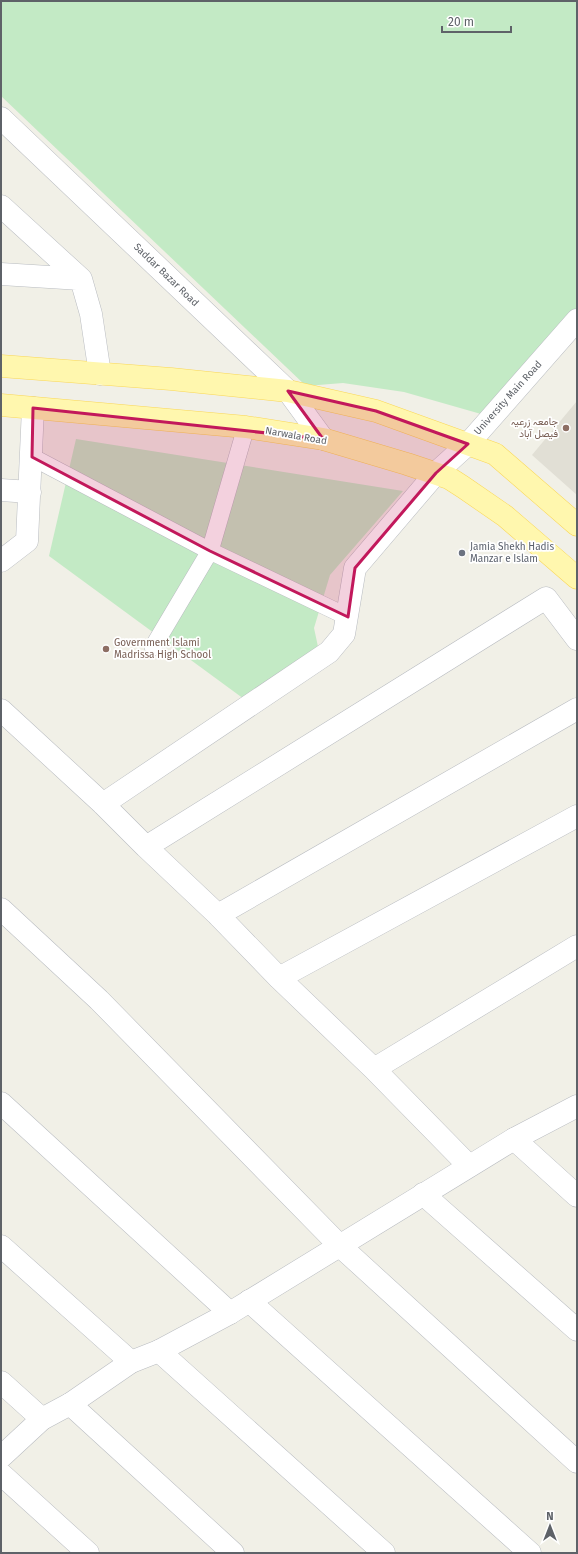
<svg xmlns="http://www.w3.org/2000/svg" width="578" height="1554" font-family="'Fira Sans',Vazirmatn,sans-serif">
	<rect width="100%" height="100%" fill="#f1f0e7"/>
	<path fill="#e1dfd5" d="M577 401V495L532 455Z"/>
	<path fill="#c3eac5" d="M1 1H577V320L495 418 404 392 343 383 306 386 1 96Z
		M76 439 403 491 330 575 314 628 320 656 244 699 49 556Z"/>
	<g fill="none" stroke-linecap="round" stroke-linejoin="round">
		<defs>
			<path id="pedestrian" d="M32 457 210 551 348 617
				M153 647 210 551 246 427"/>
			<path id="minor" d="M1 118 288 391 323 439
				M1 206 81 279 91 314 100 374
				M1 274 81 279
				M1 490 30 492
				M1 561 27 541 33 408
				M1 710 103 804 146 847 218 915 279 978 374 1069 469 1166
				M103 804 329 652 344 634 355 568 436 473
				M146 847 546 598 577 639
				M1 909 99 1000 339 1245 577 1462
				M218 915 577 709
				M279 978 577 816
				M374 1069 577 946
				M1 1103 230 1313
				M514 1139 577 1196
				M423 1194 577 1330
				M1 1246 131 1362
				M249 1301 530 1553
				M159 1351 384 1553
				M1 1382 42 1419
				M70 1404 233 1553
				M1 1474 88 1553"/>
			<path id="tertiary" d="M436 473 468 444 577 320
				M1 1457 42 1419 70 1404 131 1362 159 1351 230 1313 514 1139 577 1106"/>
			<path id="primary" d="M1 366 171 379 288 391 376 411 495 454 577 525
				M1 405 246 427 323 439 407 464 449 478 463 487 505 516 577 578"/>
		</defs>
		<use href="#pedestrian" stroke="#b9bcc1" stroke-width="18"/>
		<use href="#minor" stroke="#b9bcc1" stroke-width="23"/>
		<use href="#tertiary" stroke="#b9bcc1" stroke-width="23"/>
		<use href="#primary" stroke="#fad758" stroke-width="23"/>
		<use href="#pedestrian" stroke="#fff" stroke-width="17"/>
		<use href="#minor" stroke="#fff" stroke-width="22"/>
		<use href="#tertiary" stroke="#fff" stroke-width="22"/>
		<use href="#primary" stroke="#fff7ae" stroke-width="22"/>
	</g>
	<path fill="#c2185b" fill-opacity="0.2" stroke="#c2185b" stroke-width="3" stroke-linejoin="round" d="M288 391 376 411 468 444 436 473 355 568 348 617 210 551 32 457 33 408 323 439Z"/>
	<g fill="#8d6e63" stroke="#fff" stroke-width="1.5">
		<circle cx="566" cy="428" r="4"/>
		<circle cx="106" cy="649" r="4"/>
	</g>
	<circle fill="#6b7280" stroke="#fff" stroke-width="1.5" cx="462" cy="553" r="4"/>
	<g text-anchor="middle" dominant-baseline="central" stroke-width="3.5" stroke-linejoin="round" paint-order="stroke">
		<g font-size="10" fill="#5e6268" stroke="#fff">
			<text transform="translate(166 275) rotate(44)">Saddar Bazar Road</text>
			<text transform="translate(508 398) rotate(-48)">University Main Road</text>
			<text transform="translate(296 436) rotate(10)">Narwala Road</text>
		</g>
		<g font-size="10" fill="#785e54" stroke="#fff" text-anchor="end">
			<text x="558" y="422">جامعہ زرعیہ<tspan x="558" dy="12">فیصل آباد</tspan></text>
			<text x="114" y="643" text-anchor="start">Government Islami<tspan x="114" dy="12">Madrissa High School</tspan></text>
		</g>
		<g font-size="10" fill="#5b616d" stroke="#fff" text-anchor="start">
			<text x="470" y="547">Jamia Shekh Hadis<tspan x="470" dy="12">Manzar e Islam</tspan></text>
		</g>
	</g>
	<rect width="578" height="1554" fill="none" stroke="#5e6268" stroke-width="4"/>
	<g transform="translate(550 1526)" stroke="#ffffff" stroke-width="3" paint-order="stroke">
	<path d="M0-3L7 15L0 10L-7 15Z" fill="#5e6268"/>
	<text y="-6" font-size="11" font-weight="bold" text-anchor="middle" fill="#5e6268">N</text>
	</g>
	<path d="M442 26v6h69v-6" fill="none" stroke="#5e6268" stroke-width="2"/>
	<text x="448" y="26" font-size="12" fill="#5e6268" stroke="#ffffff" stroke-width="3" paint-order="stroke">20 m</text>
</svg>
